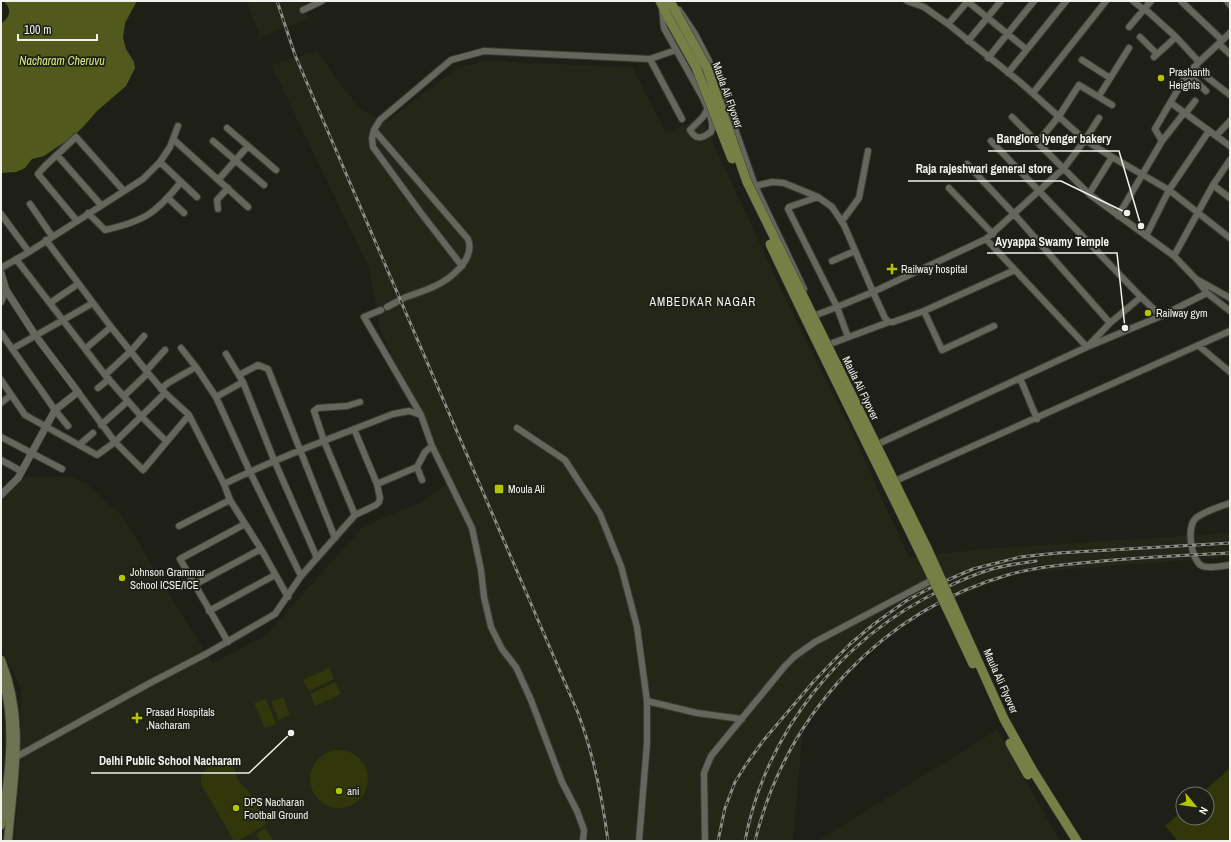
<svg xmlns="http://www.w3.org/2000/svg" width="1231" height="842" font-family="'Archivo Narrow',sans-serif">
	<rect width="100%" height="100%" fill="#1e1f17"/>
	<path fill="#242618" d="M247 1H304L309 19 260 37Z
		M317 51 340 84 361 109 386 122 457 68 485 61 632 67 666 133 701 117 796 321 855 438 909 558 982 549 1230 533V557L1020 573 923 610 865 657 803 727 793 841H14L20 778 21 688 1 647V486L5 489 20 477H71L86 483 122 516 212 663 265 636 362 528 376 521 421 502 448 483 380 329 369 268 271 65Z
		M997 730 1060 841H817Z"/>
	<path fill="#31370a" d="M329 668 334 679 309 691 303 680Z
		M335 682 341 694 315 706 310 694Z
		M283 697 290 715 279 720 271 702Z
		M266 699 276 724 265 728 254 703Z
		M310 779a29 29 0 1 1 58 0a29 29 0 1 1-58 0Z
		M221 760 230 761 234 766 238 780 249 792 267 824 238 841H234L201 784C200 769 210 767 221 760Z
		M1230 768V841H1178L1165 826 1183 810V818H1207V794H1201Z
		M265 828 274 841H261L256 834Z"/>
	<path fill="#515a1c" d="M3 1H137L125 23 123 38 126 49 134 62 135 68 126 86 97 111 83 127 69 140 57 147 44 156 32 159 25 168 21 170 16 172 1 173V24C10 17 13 9 3 1Z"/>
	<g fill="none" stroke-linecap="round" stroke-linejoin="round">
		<defs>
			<path id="minor" d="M907 1 924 7 948 24 1020 82 1085 140 1112 157 1169 190 1230 238
				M967 1 1026 49
				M1133 1 1143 9
				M1181 1 1222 40
				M1227 1 1230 5
				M662 8 664 28 703 98C707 108 715 122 711 132 701 139 696 140 690 130L703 117 707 110
				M1144 8 1176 37 1199 62
				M303 10 322 1
				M679 10 695 34 709 61 720 86 755 186 804 289
				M948 24 968 1
				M1129 27 1151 1
				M1140 37 1157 54
				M968 41 1001 1
				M1219 44 1230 54
				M1154 57 1176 37
				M988 58 1034 1
				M650 59 682 119
				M1082 60 1110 78
				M1194 67 1230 95
				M1008 73 1066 1
				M1188 74 1206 91
				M1033 93 1106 1
				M1099 96 1129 48
				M1171 103 1230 146
				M1185 114 1195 101
				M1012 117 1089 194 1174 256 1196 279 1207 293 1230 311
				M227 128 276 170
				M374 130 372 138 373 147 421 213 462 266
				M1216 136 1230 121
				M173 139 248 207
				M213 141 264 185
				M991 141 1141 297 1161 316
				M1162 141 1155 129 1184 79 1199 62 1230 33
				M1038 142 1059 116 1079 85 1112 105
				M57 155 101 205
				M160 162 197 197
				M967 164 1014 214 1110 323
				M219 179 248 146
				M1213 185 1230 198
				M755 186 772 182 784 183 818 197 832 207 844 225 873 292 885 318 889 322H893L924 311 1015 270
				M949 188 993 234
				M1089 194 1112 157
				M818 197 789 207 788 209 837 307 848 337
				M168 198 184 213
				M30 204 52 236
				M218 209 217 200 228 188
				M88 213 105 230C145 221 156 213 181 182
				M1 214 29 252
				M1118 216 1162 141 1184 113
				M77 221 38 174 45 166 76 137 123 190
				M842 221 859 198 868 151
				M1146 236 1169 190 1209 131
				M986 239 1087 347 1110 323 1141 297
				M46 240 111 327 148 373 165 393 189 415 224 484 230 500 261 549 288 597
				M1174 256 1213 185 1230 160
				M16 259 105 375 141 416 163 438
				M832 261 855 251
				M1 268 29 252 143 179 160 162 170 147 178 126
				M1198 280 1230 298
				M1 302 6 290
				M50 303 78 284
				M387 307C393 304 400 300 406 297 415 294 424 291 433 287 449 280 476 260 468 239L374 130 380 120 451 60 484 51 650 59 676 50
				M381 310 364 317 421 415 432 446 472 528 481 570 484 597 491 627 502 649 516 667 531 700 562 782 577 811 584 830 583 841
				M924 311 942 350 994 326
				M816 315 837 307 873 292 986 239 1064 168 1085 140 1099 118
				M1 333 55 410 68 426
				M830 344 889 322
				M1199 346 1230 372
				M181 348 196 367 216 397 250 472 301 576
				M12 349 93 303
				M85 349 111 327
				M226 354 243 382 274 460 317 558
				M146 371 165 350
				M105 375 131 351 144 336
				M239 375 258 365 268 369 335 538
				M1020 378 1037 419
				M1 380 25 415 97 455 115 442 165 393
				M98 388 109 379
				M161 389 168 383 196 367
				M78 392 115 442 143 470 189 415
				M124 396 148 373
				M216 397 243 382
				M1 403 11 395
				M101 425 128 401
				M517 428 565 460 600 514 621 566 637 627 647 701V743L639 841
				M1 437 62 469
				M878 444 1087 347 1161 316 1207 293
				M79 445 93 433
				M1 460 21 471
				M417 467 422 480
				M895 481 1230 331
				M224 484C279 457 337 436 393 414L409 411 421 415
				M377 484 417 467 425 452 432 446
				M1230 503C1219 507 1205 511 1196 518 1186 527 1191 560 1202 566 1210 569 1222 566 1230 565
				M355 515 324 441 314 411 318 408 347 406 360 402
				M179 526 230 500
				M194 585 261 549
				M209 611 275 575
				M228 642 180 559 245 524
				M647 701 697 713 742 719
				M13 757H16L150 683 206 654 275 614 301 576 355 515 376 505 379 502 380 498 377 484 354 429
				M705 841 704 773 711 756 785 666 795 656 815 642 936 578"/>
			<path id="tertiary" d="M1 273 6 290 35 335 78 392 55 410 18 478 1 495"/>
			<path id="secondary" d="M1 660C26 722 13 777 8 841
				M1 825C9 780 17 722 2 677"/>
			<path id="primary" d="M660 1 669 19
				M670 1 677 14
				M1033 771 1077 841"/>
		</defs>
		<use href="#minor" stroke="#3b3c37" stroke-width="8"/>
		<use href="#tertiary" stroke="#3b3c37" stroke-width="8"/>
		<use href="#secondary" stroke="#3b3c37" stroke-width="10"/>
		<use href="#primary" stroke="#3b3c37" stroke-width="10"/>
		<use href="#minor" stroke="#65675d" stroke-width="6"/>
		<use href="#tertiary" stroke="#65675d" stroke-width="7"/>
		<use href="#secondary" stroke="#6e7352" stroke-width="8"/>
		<use href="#primary" stroke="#767f46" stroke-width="9"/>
		<defs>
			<path id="rail" d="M277 1 295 55 578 713C594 756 602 795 608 841
				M718 841 725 808 735 782 747 763 763 741 814 681 850 644 874 624 906 601 936 585 973 569 1020 557 1058 553 1230 543
				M745 841C766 731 842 638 941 590 957 582 975 574 992 569 1006 565 1021 563 1036 561
				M755 841C787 712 883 610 1011 574 1041 566 1072 564 1102 561 1145 557 1187 555 1230 553"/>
		</defs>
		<use href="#rail" stroke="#8c8d86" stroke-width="3"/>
		<use href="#rail" stroke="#1e1f17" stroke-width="1.5" stroke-dasharray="4.5" stroke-linecap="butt"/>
		<defs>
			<path id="primary-bridge" d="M677 14 707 68 747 182 928 550 1004 719 1033 771
				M669 19 696 67 732 159
				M770 244C836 385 908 523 973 664
				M1010 743 1028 775"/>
		</defs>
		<use href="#primary-bridge" stroke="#3b3c37" stroke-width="10" stroke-linecap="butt"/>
		<use href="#primary-bridge" stroke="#767f46" stroke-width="9"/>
	</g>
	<g fill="#b1c500" stroke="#1e1f17" stroke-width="1.5">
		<circle cx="1161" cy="78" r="4"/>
		<path d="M890 263h4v4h4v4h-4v4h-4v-4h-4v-4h4z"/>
		<circle cx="1148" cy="313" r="4"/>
		<rect x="494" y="484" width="10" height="10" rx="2"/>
		<circle cx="122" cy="578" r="4"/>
		<path d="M135 712h4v4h4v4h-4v4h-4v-4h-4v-4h4z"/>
		<circle cx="339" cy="791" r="4"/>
		<circle cx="236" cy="808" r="4"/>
	</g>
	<g text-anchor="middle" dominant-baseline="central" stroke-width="3.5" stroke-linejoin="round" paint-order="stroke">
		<g font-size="11" fill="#f1f2ec" stroke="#1e1f17" text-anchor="start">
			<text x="1169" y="72">Prashanth<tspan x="1169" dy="13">Heights</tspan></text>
			<text x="901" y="269">Railway hospital</text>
			<text x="1156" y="313">Railway gym</text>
			<text x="508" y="489">Moula Ali</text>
			<text x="130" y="572">Johnson Grammar<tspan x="130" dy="13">School ICSE/ICE</tspan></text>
			<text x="146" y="712">Prasad Hospitals<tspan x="146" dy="13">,Nacharam</tspan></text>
			<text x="347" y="791">ani</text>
			<text x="244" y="802">DPS Nacharan<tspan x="244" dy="13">Football Ground</tspan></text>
		</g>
		<g font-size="11" fill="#f1f2ec" stroke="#1e1f17">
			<text transform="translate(728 95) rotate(70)">Maula Ali Flyover</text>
			<text transform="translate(861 388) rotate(64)">Maula Ali Flyover</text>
			<text transform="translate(1001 681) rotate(66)">Maula Ali Flyover</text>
		</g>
		<g font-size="12" font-style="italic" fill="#d9ea7c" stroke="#1e1f17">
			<text x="62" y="61">Nacharam Cheruvu</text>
		</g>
		<g font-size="12" letter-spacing="1" fill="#f1f2ec" stroke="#1e1f17">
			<text x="703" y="302">AMBEDKAR NAGAR</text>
		</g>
	</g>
	<path fill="none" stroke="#f1f2ec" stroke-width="1.5" d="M1141 226L1119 151H988M1127 213L1061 181H908M1125 328L1117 253H987M291 733L249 773H91"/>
	<g fill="#f1f2ec" stroke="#1e1f17" stroke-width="1.5">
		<circle cx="1141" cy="226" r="4"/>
		<circle cx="1127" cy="213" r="4"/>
		<circle cx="1125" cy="328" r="4"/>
		<circle cx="291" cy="733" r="4"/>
	</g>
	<g font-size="12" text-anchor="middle" font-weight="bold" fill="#f1f2ec" stroke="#1e1f17" stroke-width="3.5" stroke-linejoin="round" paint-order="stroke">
		<text x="1054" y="143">Banglore Iyenger bakery</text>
		<text x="984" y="173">Raja rajeshwari general store</text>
		<text x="1052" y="246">Ayyappa Swamy Temple</text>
		<text x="170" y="765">Delhi Public School Nacharam</text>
	</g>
	<rect width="1231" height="842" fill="none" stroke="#f1f2ec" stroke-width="4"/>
	<g transform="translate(1195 806) rotate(119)"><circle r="19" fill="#1e1f17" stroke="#72736c"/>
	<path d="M0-3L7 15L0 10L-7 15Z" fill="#b1c500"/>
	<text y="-6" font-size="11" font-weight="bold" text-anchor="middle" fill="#f1f2ec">N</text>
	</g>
	<path d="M18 34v6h79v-6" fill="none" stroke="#f1f2ec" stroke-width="2"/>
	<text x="24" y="34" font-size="12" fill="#f1f2ec" stroke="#1e1f17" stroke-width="3" paint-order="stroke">100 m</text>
</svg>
